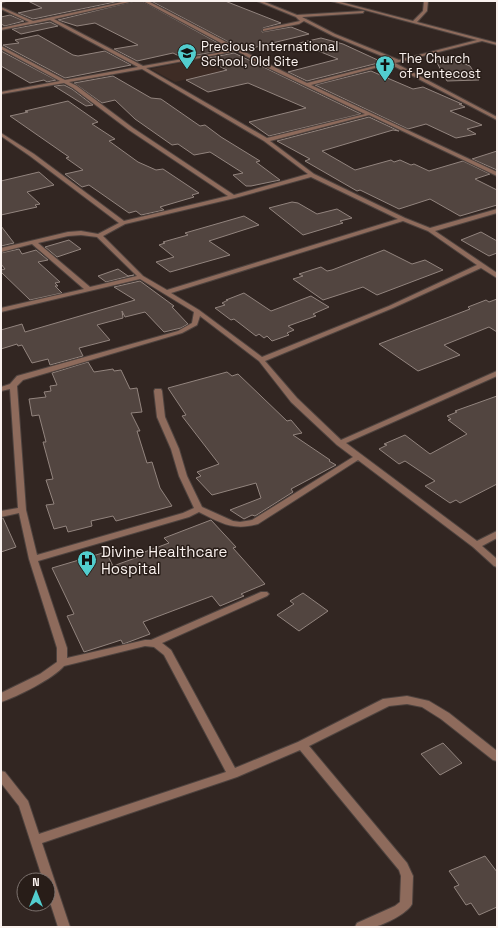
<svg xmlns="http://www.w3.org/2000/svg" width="498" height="928" font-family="'Space Grotesk',sans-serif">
	<rect width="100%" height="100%" fill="#322622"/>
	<path fill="#3e2c25" d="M199 59 223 71 175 82 151 69Z"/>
	<path fill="#524540" stroke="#92847e" d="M28 1H120L33 19 18 13 42 8Z
		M135 1H142L229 49 197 55 192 53 179 56 173 53 137 61 114 49 138 45 95 23 77 26 58 20Z
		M151 1H225L281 23 263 28 262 32 291 27 309 34 244 50Z
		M10 15 24 21 5 26 1 24V17Z
		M50 22 58 26 21 34 12 29Z
		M38 35 73 55 78 56 105 51 131 65 65 78 3 45 19 43 15 40Z
		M321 38 343 44 382 62 307 81 288 72 338 59 299 43Z
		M1 51 56 80 47 82 44 80 30 83 1 66Z
		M234 53 255 63 361 114 269 136 249 122 306 108 248 83 208 92 186 80 227 70 204 59Z
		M450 58 470 66 479 80 447 81 436 61Z
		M371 71 413 89 423 87 462 104H459L465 107 450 111 482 125 467 129 476 134 456 138 426 124 408 129 315 85Z
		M113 76 151 98 161 99 200 126 205 125 221 137 260 161 256 162 280 180 251 186H246L233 175 243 173 210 152 194 155 178 144 172 145 135 119 115 100 102 103 74 83Z
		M64 85 72 89 93 105 86 106 54 86Z
		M68 101 98 122 92 124 115 139 109 141 138 162 156 170 163 169 199 193 192 195 194 197 160 207 164 210 141 215 136 211 129 213 89 185 82 187 65 174 83 170 66 158 69 157 10 116 28 112 25 111Z
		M369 117 399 131 393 130 322 151 355 170 391 160 394 162 400 160 411 165 414 164 429 171 463 161 490 174 475 179 497 190V205L460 216 430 199 399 209 360 190 357 191 305 161 310 159 277 141Z
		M497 151V170L472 159Z
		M39 172 54 185 27 192 40 204 35 205 37 207 1 215V181Z
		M292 202 298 203 317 214 337 209 352 218 340 221 343 223 303 235 269 208Z
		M244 216 259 225 209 241 230 255 170 272 156 262 174 257 159 245 165 243 163 242 188 235 185 233Z
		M1 226 14 243 1 246Z
		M481 232 497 241V253L489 256 461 240Z
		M69 240 81 249 57 257 45 247Z
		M19 249 22 254 36 250 48 260 38 262 60 282 55 283 58 286H55L62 293 30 300 1 272V270L5 269 1 264V253Z
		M384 250 412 264 425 260 443 270 377 295 363 287 323 300 293 279 303 276 299 274 321 267 327 271 332 270Z
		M118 269 128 276 134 275 106 282 98 276Z
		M140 281 174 306 172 307 188 324 181 328 164 332 145 312 125 317 122 311 123 318 97 325 110 340 79 348 83 356 50 365 48 359 32 363 22 345 18 346 17 344 1 349V330L22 324 25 332 135 300 114 287Z
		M244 293 271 311 311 296 329 307 313 314 316 316 288 326 294 330 287 333 289 335 272 341 267 336 264 338 259 334 256 336 234 319 231 320 215 308 225 305 222 303 228 300H226Z
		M497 299V332L489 327 444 345 460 355 418 371 379 344 470 309 468 307 486 300 489 302Z
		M88 362 94 372 113 369 114 371 121 370 130 389 137 388 142 412 131 413 140 431H137L147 463 152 462 160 488 172 506 116 521 113 516 91 521 92 526 68 532 66 526 54 529 46 505 54 504 46 480 53 479 43 442H46L39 415 32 416 29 399 46 397 44 392 51 391 50 386 57 385 52 373Z
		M227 372 232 376 238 374 287 421 291 420 302 433 293 435 330 460 329 461 336 465 291 489 293 492 255 516 252 515 244 519 230 510 261 498 256 483 212 495 196 478 201 476 197 472 219 464 182 416 186 415 168 388Z
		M497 396V484L460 503 456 500 450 503 425 486 435 481 405 461 399 464 379 449 387 445 384 444 405 435 430 454 467 434 448 420 451 419 447 416 457 412 455 411Z
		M1 518H3L16 547 1 552Z
		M211 520 236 547 233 548 265 584 241 594 244 596 220 606 212 596 143 622 150 634 126 643 123 644 121 640 84 652 67 616 74 614 52 568 106 552 113 566 141 556 139 554 169 543 164 538Z
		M303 593 328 611 299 631 277 615 294 604 290 601Z
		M443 743 462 763 440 775 421 754Z
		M485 856 497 872V907L479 915 471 903 466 905 454 887 459 885 449 871Z"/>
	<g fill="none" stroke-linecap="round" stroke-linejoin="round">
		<defs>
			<path id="street" d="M1 1H6L1 3Z
				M127 1H134L54 19 143 66 234 50 143 1H148L268 64 307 83 394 61 333 36 304 21 299 24 263 31V29L300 21 296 17 257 1H262L297 15 364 11 363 13 302 17 335 34 399 60 477 40 331 1H337L413 21 423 11 424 1H428L427 11 417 22 497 43V45L482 41 395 63 497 117V120L390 64 311 85 497 172V176L369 115 270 141 314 174 405 218 430 228 497 209V213L435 231 497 273V278L481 268 393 308 265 361 297 398 341 440 497 371V376L346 443 477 541 497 531V538L482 546 497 559V567L494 566 473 547 358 460 258 524C233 531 221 523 199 512L189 517 38 561 67 648V658L145 640H151L261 592H267L269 594 267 596 162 643 171 650 235 768 298 742 383 699 407 696 429 701 449 713 497 751V761L493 760 441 719 422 707 407 704 389 706 309 746 407 863 413 876 412 904C408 913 384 925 374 927 368 928 361 927 355 927L357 923 395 906 400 902 401 876 399 870 300 750 237 777 42 843 70 927H58L48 896V880H43L19 806 1 783V771L5 772 28 801 39 834 226 772 164 655 154 647 145 646 64 666C54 678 17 697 1 702V693L40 674 57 662V648L29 559 19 513 1 517V511L18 508 10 389 1 391V387L10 384 17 376 178 331 192 323 194 312 140 279 1 312V308L84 289 32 244 1 252V248L68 232 81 231 98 234 119 223 30 156 1 136V133L34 154 124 221 228 196 129 130 73 88 64 83 1 94V92L60 81 1 49V46L65 80 138 67 50 20 1 30V28L29 22 1 9V7L33 21ZM237 51 264 66 365 114 267 138 146 68ZM142 69 264 141 308 174 234 195 133 128 77 86 69 82ZM311 177 398 219 167 290 143 276 103 236 125 224 235 198ZM403 221 428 231 477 265 389 306 262 357 199 310 171 293ZM81 235 97 237 137 276 90 287 38 243 68 236ZM200 316 259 361 291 402 337 445 353 457 252 520 240 522 233 521 202 507 187 476 179 449 165 417 162 391 161 389H155L154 391 157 417 171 449 179 476 194 508 183 513 37 555 26 510 17 386 23 380 182 333 197 325Z"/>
		</defs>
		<use href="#street" stroke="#4e433f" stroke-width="2"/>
		<use href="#street" fill="#8e6b5c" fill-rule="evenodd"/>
	</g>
	<defs>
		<symbol id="school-pin" viewBox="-11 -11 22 30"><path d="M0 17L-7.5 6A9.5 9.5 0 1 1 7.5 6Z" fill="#52cdce" stroke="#281d18"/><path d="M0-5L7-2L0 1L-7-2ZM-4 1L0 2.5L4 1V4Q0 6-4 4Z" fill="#111"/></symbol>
		<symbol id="church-pin" viewBox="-11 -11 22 30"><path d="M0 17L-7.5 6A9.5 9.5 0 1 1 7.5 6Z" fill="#52cdce" stroke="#281d18"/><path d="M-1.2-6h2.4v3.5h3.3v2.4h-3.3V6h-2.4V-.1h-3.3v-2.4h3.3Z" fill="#111"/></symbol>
		<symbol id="hospital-pin" viewBox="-11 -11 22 30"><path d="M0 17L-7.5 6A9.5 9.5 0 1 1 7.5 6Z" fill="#52cdce" stroke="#281d18"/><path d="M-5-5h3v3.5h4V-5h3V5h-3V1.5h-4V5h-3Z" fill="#111"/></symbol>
	</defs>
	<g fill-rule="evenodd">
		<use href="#school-pin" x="176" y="42" width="22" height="30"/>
		<use href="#church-pin" x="374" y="54" width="22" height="30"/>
		<use href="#hospital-pin" x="76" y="549" width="22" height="30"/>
	</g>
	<g text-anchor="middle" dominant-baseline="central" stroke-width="3" stroke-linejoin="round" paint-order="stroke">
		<g font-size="13" fill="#faf2ef" stroke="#281d18" text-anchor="start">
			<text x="201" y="46">Precious International<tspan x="201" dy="15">School, Old Site</tspan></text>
			<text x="399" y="58">The Church<tspan x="399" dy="15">of Pentecost</tspan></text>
		</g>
		<g font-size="15" fill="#faf2ef" stroke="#281d18" text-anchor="start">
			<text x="101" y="551">Divine Healthcare<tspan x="101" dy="17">Hospital</tspan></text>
		</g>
	</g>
	<rect width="498" height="928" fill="none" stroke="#faf2ef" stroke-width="4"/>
	<g transform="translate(36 892)"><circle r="19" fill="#281d18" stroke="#7c726e"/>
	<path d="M0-3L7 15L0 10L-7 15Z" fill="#52cdce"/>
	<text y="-6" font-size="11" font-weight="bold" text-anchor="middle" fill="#faf2ef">N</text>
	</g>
</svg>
